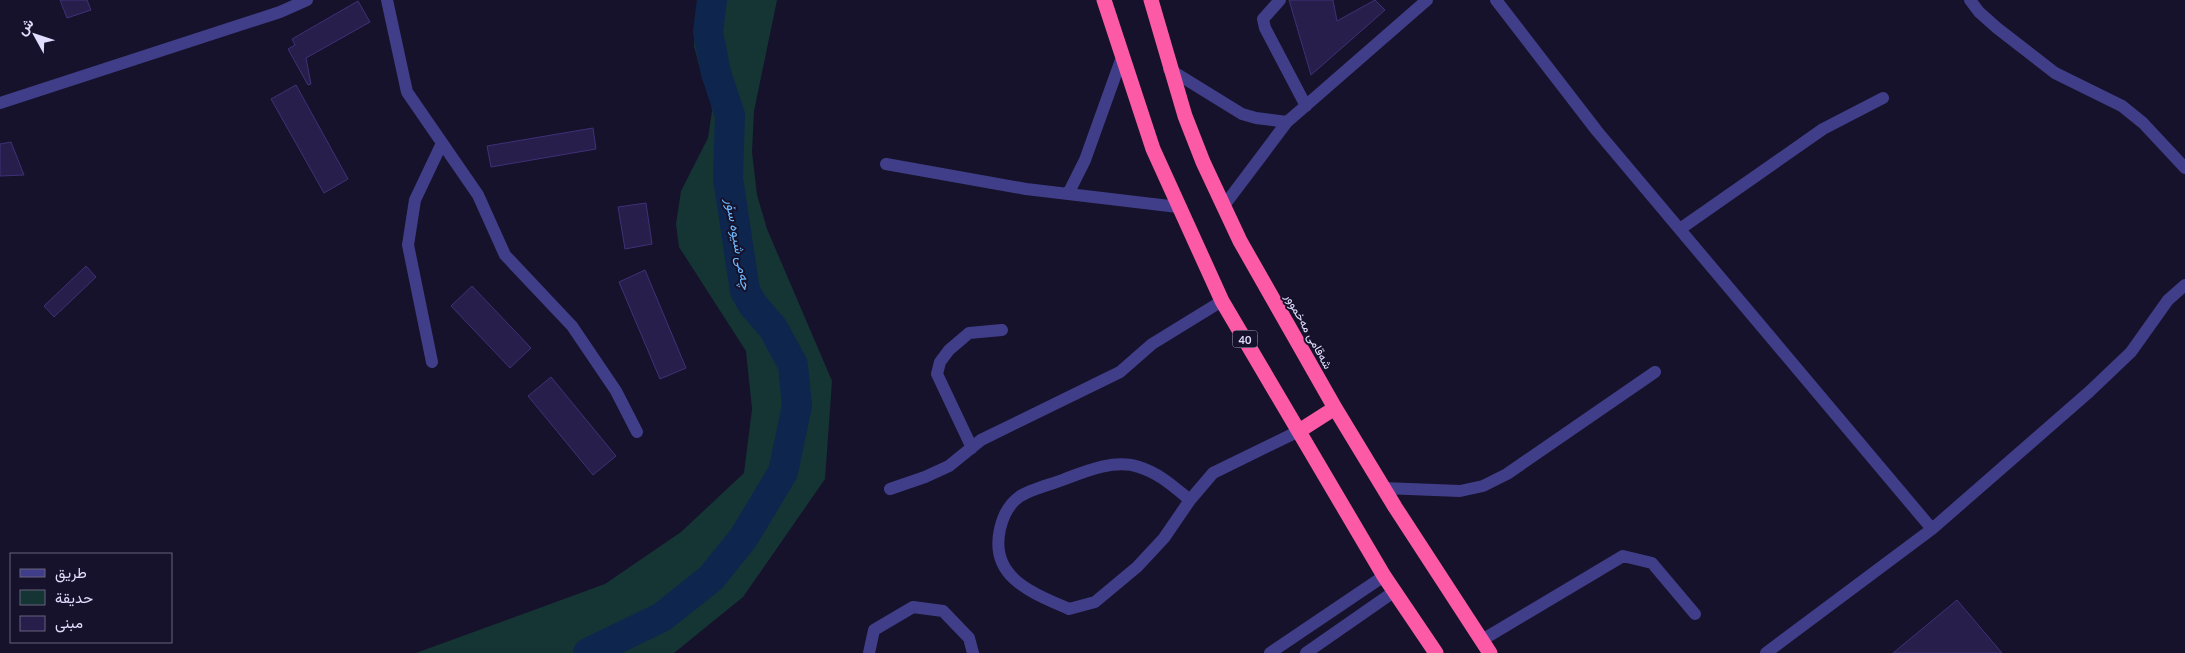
<svg xmlns="http://www.w3.org/2000/svg" width="2185" height="653" font-family="Lato,Vazirmatn,sans-serif">
	<rect width="100%" height="100%" fill="#16122b"/>
	<path fill="#153534" d="M701 0H777L754 111 752 152 757 195 767 229 832 381 825 479 743 597 674 653H416L605 584 681 532 744 473 752 409 746 351 679 247 676 224 681 191 708 138 712 111 710 92 700 69 694 46 695 14Z"/>
	<g fill="none" stroke-linecap="round" stroke-linejoin="round">
		<path stroke="#0e254e" stroke-width="30" d="M588 653 662 617 711 578 744 537 783 472 797 406 793 365 773 328 753 305 745 291 728 178 730 115 716 73 708 32 712 0"/>
	</g>
	<path fill="#281e4c" stroke="#3f3177" d="M60 0H87L91 10 67 18Z
		M1289 0H1333L1337 21 1375 0 1385 10 1311 75Z
		M358 1 370 22 306 58 311 84 308 85 288 49 295 45 292 39Z
		M296 85 348 179 324 193 271 99Z
		M593 128 596 149 491 167 487 146Z
		M11 142 24 175 0 176V144Z
		M646 203 652 244 625 249 618 207Z
		M86 266 96 277 54 317 44 306Z
		M645 270 686 368 660 379 619 282Z
		M472 286 531 348 510 368 451 306Z
		M551 377 616 456 593 475 528 396Z
		M1957 600 2002 653H1893Z"/>
	<g fill="none" stroke-linecap="round" stroke-linejoin="round">
		<path stroke="#413e89" stroke-width="12" d="M387 0 407 92 478 195 505 255 572 326 616 391 637 432
			M1280 0 1263 19 1265 28 1306 106
			M1496 0 1597 131 1932 529
			M1970 0 1979 12 1997 28 2055 73 2122 106 2143 123 2185 168
			M1169 69 1242 114 1256 118 1287 122
			M0 103 280 12 307 0
			M886 164 1026 189 1178 207
			M1068 194 1085 160 1122 57
			M1223 207 1287 122 1427 0
			M1680 229 1823 129 1883 98
			M432 362 408 245 415 200 442 143
			M972 448 937 374 940 362 949 350 969 333 1002 330
			M1383 488 1460 491 1483 486 1507 474 1655 372
			M890 489 925 477 949 466 981 440 1120 372 1152 344 1222 301
			M1190 500C1174 487 1159 473 1139 467 1116 459 1088 470 1065 479 1053 484 1030 489 1019 497 1008 505 1003 516 1000 529 989 578 1033 593 1069 609L1095 602 1137 567 1164 538 1190 500 1213 473 1299 431
			M1482 640 1623 556 1652 563 1695 614
			M869 653 874 630 913 607 943 611 969 638 973 653
			M1270 653 1384 576
			M1306 653 1395 591
			M1766 653 1932 529 2089 392 2131 352 2168 300 2185 285"/>
		<path stroke="#fc5aa7" stroke-width="15" d="M1104 0 1153 149 1222 301 1384 576 1436 653
			M1151 0 1185 116 1203 162 1240 241 1335 408 1395 507 1490 653
			M1299 431 1335 408"/>
	</g>
	<g text-anchor="middle" dominant-baseline="central" stroke-width="4" stroke-linejoin="round" paint-order="stroke">
		<rect fill="#16122b" stroke="#a4a0bf" stroke-width="1" x="1232.5" y="330.5" width="25" height="17" rx="4"/>
		<g font-size="11" font-weight="bold" fill="#e1ddfe">
			<text x="1245" y="339">40</text>
		</g>
		<g font-size="12" fill="#e1ddfe" stroke="#16122b">
			<text transform="translate(1309 331) rotate(61)">شەقامی مەخموور</text>
		</g>
		<g font-size="14" font-style="italic" fill="#6db9fc" stroke="#16122b">
			<text transform="translate(739 244) rotate(80)">چەمی شیوە سۆر</text>
		</g>
	</g>
	<rect x="10" y="553" width="162" height="90" fill="#16122b" stroke="#67637f"/>
	<rect x="20" y="569" width="25" height="8" fill="#413e89" stroke="#67637f"/>
	<text x="55" y="578" font-size="15" fill="#e1ddfe">طريق</text>
	<rect x="20" y="590" width="25" height="15" fill="#153534" stroke="#67637f"/>
	<text x="55" y="603" font-size="15" fill="#e1ddfe">حديقة</text>
	<rect x="20" y="616" width="25" height="15" fill="#281e4c" stroke="#67637f"/>
	<text x="55" y="628" font-size="15" fill="#e1ddfe">مبنى</text>
	<g transform="translate(35 35) rotate(310)" stroke="#16122b" stroke-width="4" paint-order="stroke">
	<path d="M0-4L9 19L0 12L-9 19Z" fill="#e1ddfe"/>
	<text y="-8" font-size="14" font-weight="bold" text-anchor="middle" fill="#e1ddfe">ش</text>
	</g>
</svg>
